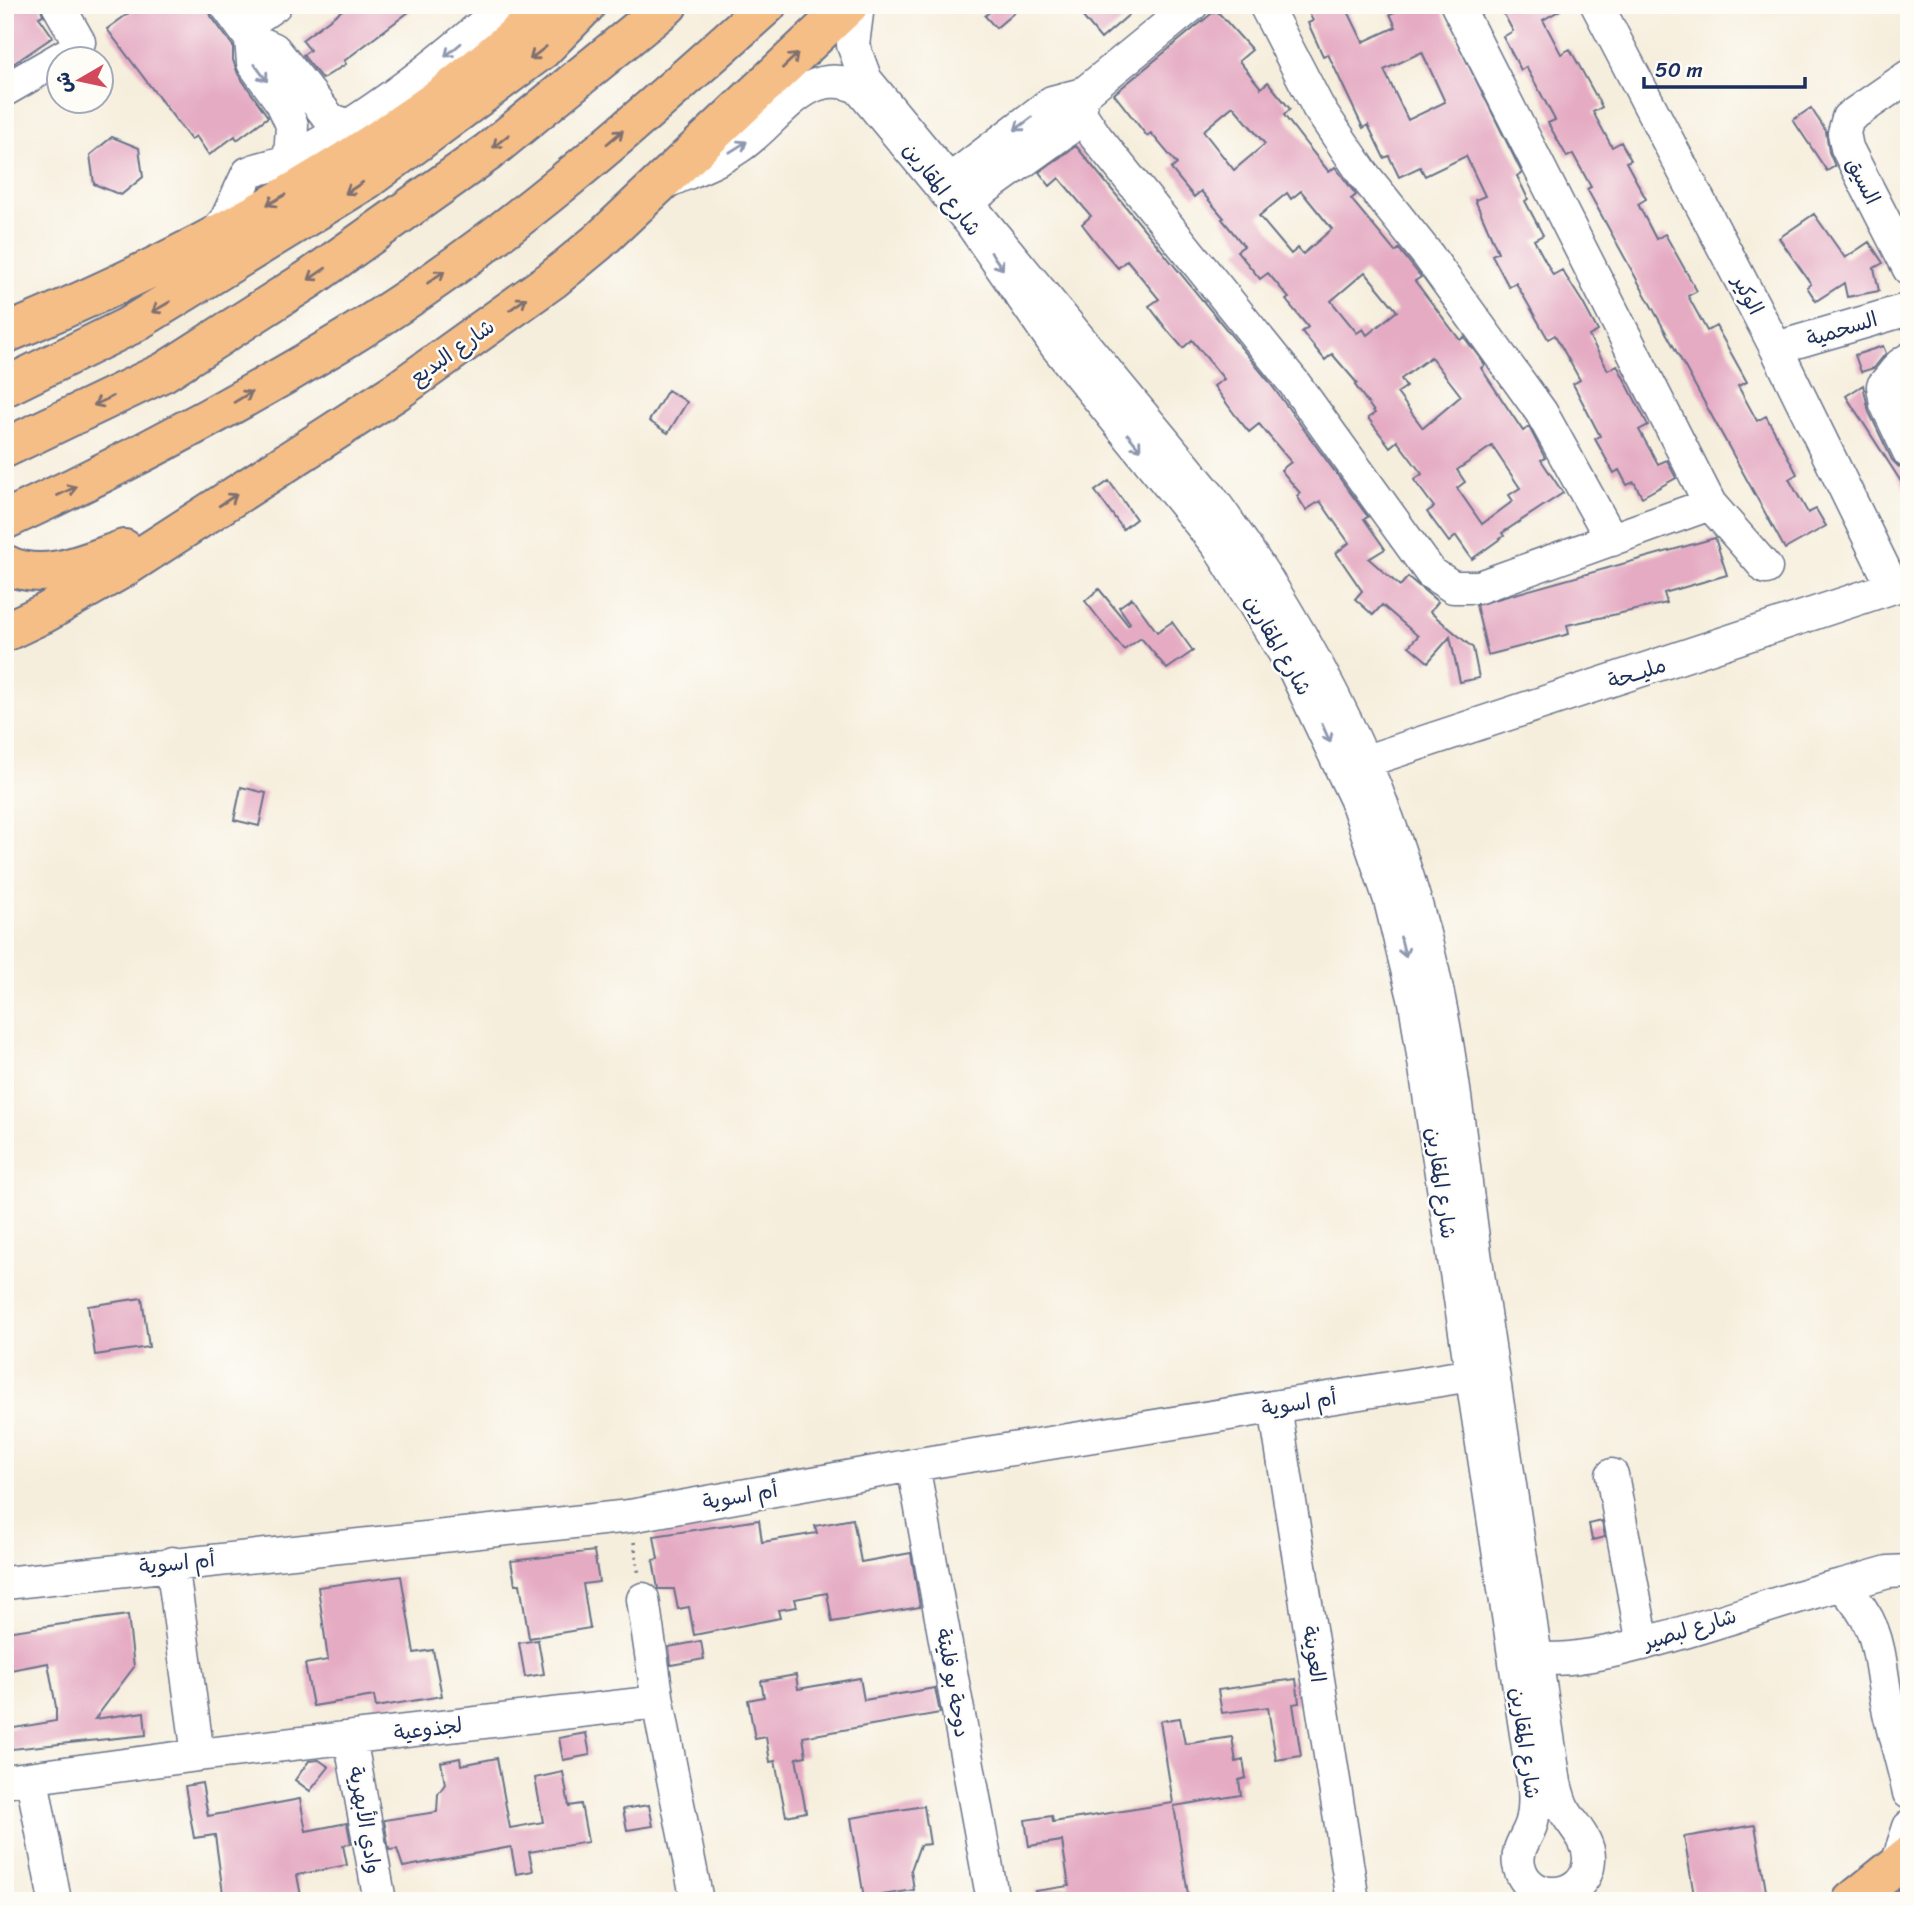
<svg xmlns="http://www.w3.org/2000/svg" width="1914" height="1906" font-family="Sriracha,'Playpen Sans Arabic',sans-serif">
	<rect width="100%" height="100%" fill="#fdfcf7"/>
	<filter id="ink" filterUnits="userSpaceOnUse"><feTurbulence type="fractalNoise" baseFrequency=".0143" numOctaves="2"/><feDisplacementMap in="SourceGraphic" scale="14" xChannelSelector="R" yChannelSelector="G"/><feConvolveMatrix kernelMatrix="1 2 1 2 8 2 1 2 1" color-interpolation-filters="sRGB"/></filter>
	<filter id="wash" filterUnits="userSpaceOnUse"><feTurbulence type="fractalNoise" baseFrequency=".00686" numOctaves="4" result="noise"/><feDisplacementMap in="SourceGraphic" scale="28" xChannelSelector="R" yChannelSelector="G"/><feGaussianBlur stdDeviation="1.57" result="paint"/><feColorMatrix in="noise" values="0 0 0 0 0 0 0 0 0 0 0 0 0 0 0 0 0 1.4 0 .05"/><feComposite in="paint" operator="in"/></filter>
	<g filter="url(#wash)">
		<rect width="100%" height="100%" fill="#f6eedc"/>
		<g id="blocks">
			<path fill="#e5abc3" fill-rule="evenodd" d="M5 5H40L43 15 39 17 53 37 13 64 5 53Z
				M140 5H208L211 16 233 46V60L238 74 268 117 237 140 235 136 209 155 196 136 191 140 107 29Z
				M349 5H418L344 61 346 64 322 79 303 55 310 50 302 40Z
				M997 5H1023L996 28 985 16Z
				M1073 5H1140L1101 39Z
				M1305 5H1345L1363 42 1396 27 1390 14 1409 5H1439L1522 173 1517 176 1528 199 1525 201 1543 235 1534 240 1553 275 1562 270 1583 303 1598 331 1589 336 1608 370 1617 365 1648 425 1639 430 1658 464 1667 460 1676 478 1642 497 1634 482 1627 485 1619 470 1614 473 1595 439 1600 436 1573 384 1580 380 1555 335 1548 339 1516 283 1509 287 1492 255 1498 252 1475 200 1485 196 1466 156 1425 176 1420 167 1399 177 1389 156 1384 158 1368 125 1363 128 1328 54 1323 56 1308 23 1313 21ZM1422 52 1445 102 1408 120 1384 70Z
				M1499 5H1569L1543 20 1561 54 1570 49 1602 107 1593 112 1612 147 1621 142 1631 160 1626 162 1646 199 1638 204 1656 239 1665 234 1697 291 1688 296 1707 331 1716 326 1747 382 1738 386 1757 421 1766 416 1778 438 1797 474 1789 479 1808 513 1816 509 1826 526 1785 549 1587 189 1591 187 1573 154 1567 157 1548 123 1555 120 1539 90 1526 67 1521 70 1503 37 1513 31Z
				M1216 10 1252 50 1239 61 1261 88 1268 82 1290 109 1284 115 1307 145 1329 172 1335 167 1342 176 1356 195 1351 199 1395 252 1399 249 1421 277 1415 281 1460 340 1464 337 1485 365 1481 368 1523 431 1529 427 1545 458 1541 460 1563 493 1502 533 1504 536 1472 559 1456 536 1449 542 1427 512 1434 507 1414 480 1422 474 1397 441 1390 447 1368 418 1375 413 1355 385 1357 383 1332 354 1325 360 1302 332 1308 327 1286 300 1289 298 1268 273 1260 279 1237 251 1244 246 1222 219 1224 218 1201 191 1194 197 1171 169 1177 164 1151 133 1147 136 1114 94ZM1233 106 1265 144 1234 170 1203 131ZM1301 191 1332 229 1303 254 1298 248 1291 254 1259 216 1287 193 1291 199ZM1365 272 1397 311 1367 335 1363 329 1357 333 1331 301ZM1431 357 1461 396 1423 428 1397 393 1406 387 1401 379ZM1492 446 1520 488 1509 495 1513 501 1482 524 1457 488 1465 482 1457 470Z
				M1811 108 1826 131 1829 152 1835 166 1827 171 1793 120Z
				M112 137 139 148 143 177 121 195 94 184 90 155Z
				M1076 146 1267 379 1368 517 1364 519 1385 549 1369 559 1400 586 1408 577 1438 602 1430 612 1473 648 1479 678 1460 682 1450 637 1428 662 1409 646 1418 636 1382 605 1373 615 1355 599 1362 591 1336 553 1349 543 1320 501 1306 510 1297 496 1300 493 1281 470 1291 462 1259 424 1249 432 1235 415 1214 386 1224 379 1192 340 1183 348 1168 331 1149 306 1159 299 1127 260 1118 268 1103 251 1082 224 1091 216 1059 178 1050 186 1039 172Z
				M1814 214 1845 258 1869 242 1883 263 1874 268 1879 291 1847 297 1844 283 1816 301 1807 287 1811 284 1779 238Z
				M1883 346 1886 353 1874 368 1861 372 1855 355Z
				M1863 385 1869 412 1892 460 1899 467 1909 470V494L1846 396Z
				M668 390 687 402 668 433 649 421Z
				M1109 481 1136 519 1123 529 1095 491Z
				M1715 538 1727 575 1664 593 1667 603 1567 625 1569 634 1488 655 1476 605Z
				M1099 589 1128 625 1130 623 1119 607 1132 598 1157 632 1172 622 1193 651 1167 669 1141 638 1124 650 1085 601Z
				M241 787 266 793 259 826 234 820Z
				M142 1298 149 1347 95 1355 88 1306Z
				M853 1519 861 1562 911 1553 920 1607 832 1622 827 1593 795 1599 797 1607 778 1610 780 1618 694 1635 689 1607 678 1609 674 1589H658L653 1560 658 1559 654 1536 759 1520 762 1542 817 1533 815 1526Z
				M1602 1521 1605 1537 1592 1540 1589 1524Z
				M594 1551 599 1582 583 1584 590 1628 529 1638 520 1584H515L511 1561Z
				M401 1576 414 1653 433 1650 442 1696 376 1707 374 1696 313 1706 305 1664 328 1660 318 1587Z
				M128 1615 134 1667 95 1719 144 1712 146 1735 12 1749 8 1729 56 1721V1707L48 1663 5 1671V1632Z
				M538 1640 544 1674 525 1677 519 1643Z
				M701 1641 704 1659 671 1665 669 1647Z
				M796 1675 798 1689 860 1678 864 1700 935 1688 940 1713 803 1737 806 1756 796 1758 806 1812 786 1816 775 1761 770 1762 766 1737 755 1739 748 1700 764 1697 761 1681Z
				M1296 1679 1299 1703 1293 1704 1301 1756 1276 1760 1268 1707 1222 1713 1218 1690Z
				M1180 1718 1185 1744 1232 1737 1236 1762 1243 1760 1246 1778 1239 1780 1241 1795 1174 1806 1189 1901H1036L1035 1891 1069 1886 1062 1841 1029 1846 1025 1820 1052 1816 1053 1822 1173 1803 1160 1721Z
				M586 1733 590 1755 563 1760 559 1738Z
				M460 1758 461 1765 497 1758 510 1828 543 1822 535 1778 563 1772 569 1806 581 1804 588 1842 529 1852 533 1871 516 1874 511 1847 403 1867 397 1849 389 1850 384 1820 437 1812 438 1794 445 1784 441 1762Z
				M319 1760 329 1767 310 1791 295 1780 309 1761Z
				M202 1783 208 1816 300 1799 306 1831 347 1823 351 1844 343 1845 347 1865 297 1875 302 1901H224L215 1835 194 1838 185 1786Z
				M649 1805 653 1826 627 1830 623 1809Z
				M924 1806 930 1844 920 1845 911 1870 914 1890 864 1898 851 1818Z
				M1755 1825 1767 1897 1745 1901H1695L1684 1837Z"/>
		</g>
	</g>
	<g filter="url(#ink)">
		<use href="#blocks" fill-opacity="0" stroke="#68728a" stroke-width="2"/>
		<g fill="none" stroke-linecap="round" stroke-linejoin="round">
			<defs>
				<path id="minor" d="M226 5 251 39 274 49 330 119 349 126
					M1265 5 1318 107 1364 175 1427 254 1541 412 1612 540
					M1457 5 1710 504 1766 568
					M1597 5 1776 348 1893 587
					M243 27 275 5
					M251 39 253 63 282 103 292 125 290 160
					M1909 76 1848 118 1844 133 1847 148 1909 269
					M5 90 76 49 79 42 58 5
					M1080 113 1096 137 1294 383 1431 573 1453 587H1479L1710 504
					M671 180C694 170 719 161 739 147 778 121 807 62 859 88L970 222 1056 346 1218 546 1293 667 1356 800 1390 900 1415 1002 1534 1787C1535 1800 1535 1812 1531 1825 1526 1839 1516 1849 1519 1865 1527 1905 1587 1901 1589 1860 1590 1840 1572 1825 1563 1808 1559 1800 1557 1791 1555 1783 1530 1617 1505 1452 1480 1287 1465 1191 1458 1094 1439 999 1403 816 1321 648 1211 498L866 80 853 45 858 5
					M941 187 1052 102 1083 94 1192 5
					M958 208 1068 129 1080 113 1083 95
					M210 238 226 220 248 173C262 166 279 166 293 158 370 118 440 62 505 5
					M1776 348 1909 309
					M1909 359 1900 365 1883 386 1886 404 1909 452
					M1345 768 1909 582
					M1275 1407 1353 1901
					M913 1465 993 1901
					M1612 1475 1643 1644
					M172 1563 198 1755
					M5 1583 630 1516 913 1465 1490 1372
					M1842 1585 1888 1572 1909 1571
					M643 1599 658 1702 697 1901
					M1518 1651C1566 1685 1778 1597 1842 1585 1882 1628 1877 1649 1887 1703 1893 1734 1903 1763 1909 1793
					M350 1738 380 1901
					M32 1779 55 1901
					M5 1781 198 1755 658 1702
					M1897 1863 1909 1827"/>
				<path id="major" d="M5 334C157 271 306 194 440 97 478 69 514 36 551 5
					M5 387 129 326 368 179 542 50 586 5
					M5 564C43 584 87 562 124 549
					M5 632 45 613 122 569 397 391 552 280 598 242 849 5
					M1852 1901 1909 1855"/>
				<path id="highway" d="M5 448 164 372 309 279 488 152 668 5
					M5 520C122 466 235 406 345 339 498 246 635 124 767 5"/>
			</defs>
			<use href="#minor" stroke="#68728a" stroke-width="35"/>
			<use href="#major" stroke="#68728a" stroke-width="42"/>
			<use href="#highway" stroke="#68728a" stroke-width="42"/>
			<path stroke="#68728a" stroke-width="3.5" stroke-dasharray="2 5" stroke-linecap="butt" d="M634 1542 639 1576"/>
			<use href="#minor" stroke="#fff" stroke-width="32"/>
			<use href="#major" stroke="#f6be87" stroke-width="38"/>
			<use href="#highway" stroke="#f6be87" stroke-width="38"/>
		</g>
		<defs><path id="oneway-shaft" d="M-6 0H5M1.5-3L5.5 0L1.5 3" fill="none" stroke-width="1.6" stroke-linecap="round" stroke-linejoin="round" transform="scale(1.75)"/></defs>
		<g stroke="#8d97ae">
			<use href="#oneway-shaft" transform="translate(453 50) rotate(140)"/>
			<use href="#oneway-shaft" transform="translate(261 73) rotate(54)"/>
			<use href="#oneway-shaft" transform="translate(1023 124) rotate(143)"/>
			<use href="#oneway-shaft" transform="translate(738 147) rotate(-32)"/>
			<use href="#oneway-shaft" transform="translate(997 261) rotate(55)"/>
			<use href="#oneway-shaft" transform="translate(1134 442) rotate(51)"/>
			<use href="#oneway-shaft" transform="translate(1326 733) rotate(66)"/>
			<use href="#oneway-shaft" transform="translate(1403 947) rotate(76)"/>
		</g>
		<g stroke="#7e6f70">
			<use href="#oneway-shaft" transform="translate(538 53) rotate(142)"/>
			<use href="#oneway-shaft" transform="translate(790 61) rotate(-43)"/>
			<use href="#oneway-shaft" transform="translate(615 137) rotate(-40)"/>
			<use href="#oneway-shaft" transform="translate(501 141) rotate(141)"/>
			<use href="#oneway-shaft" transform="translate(354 188) rotate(147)"/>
			<use href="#oneway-shaft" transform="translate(276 200) rotate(150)"/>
			<use href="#oneway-shaft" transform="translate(317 274) rotate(146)"/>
			<use href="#oneway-shaft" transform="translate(436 277) rotate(-36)"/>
			<use href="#oneway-shaft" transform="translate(518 304) rotate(-36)"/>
			<use href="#oneway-shaft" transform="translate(161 307) rotate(150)"/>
			<use href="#oneway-shaft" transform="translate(243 397) rotate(-31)"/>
			<use href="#oneway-shaft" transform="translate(103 401) rotate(154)"/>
			<use href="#oneway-shaft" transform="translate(67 491) rotate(-25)"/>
			<use href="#oneway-shaft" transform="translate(228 500) rotate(-33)"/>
		</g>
	</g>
	<g text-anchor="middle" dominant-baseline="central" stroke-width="5" stroke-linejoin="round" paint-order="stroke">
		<g font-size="21" fill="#1b2f5e" stroke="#fdfcf7">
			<text transform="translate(1863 181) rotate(63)">السيق</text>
			<text transform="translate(942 189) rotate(52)">شارع المقارين</text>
			<text transform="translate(1748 295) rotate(62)">الوكير</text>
			<text transform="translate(1842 329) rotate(-17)">السحمية</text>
			<text transform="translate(452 352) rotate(-35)">شارع البديع</text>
			<text transform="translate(1278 645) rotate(60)">شارع المقارين</text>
			<text transform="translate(1637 673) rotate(-18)">مليــحة</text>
			<text transform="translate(1441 1183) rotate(82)">شارع المقارين</text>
			<text transform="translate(1299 1403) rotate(-9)">أم اسوية</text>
			<text transform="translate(740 1496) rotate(-10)">أم اسوية</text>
			<text transform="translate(177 1563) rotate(-6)">أم اسوية</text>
			<text transform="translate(1690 1629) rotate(-17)">شارع لبصير</text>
			<text transform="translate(1314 1654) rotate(81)">العوينة</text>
			<text transform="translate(953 1683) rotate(80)">دوحة بو فليتة</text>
			<text transform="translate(428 1729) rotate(-7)">لجذوعية</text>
			<text transform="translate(1525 1743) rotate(82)">شارع المقارين</text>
			<text transform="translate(365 1820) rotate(80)">وادي الأبهرية</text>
		</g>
	</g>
	<rect width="1914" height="1906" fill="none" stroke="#fdfcf7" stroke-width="28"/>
	<g transform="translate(80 80) rotate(261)"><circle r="33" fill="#fdfcf7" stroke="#a3aaba" stroke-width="2"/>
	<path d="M0-5L12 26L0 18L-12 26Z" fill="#d1495b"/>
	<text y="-10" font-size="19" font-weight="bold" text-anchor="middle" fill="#1b2f5e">ش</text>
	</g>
	<path d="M1644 77v10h161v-10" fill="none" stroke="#1b2f5e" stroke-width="3.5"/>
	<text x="1655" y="77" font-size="21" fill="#1b2f5e" stroke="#fdfcf7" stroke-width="5" paint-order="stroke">50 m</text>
</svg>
